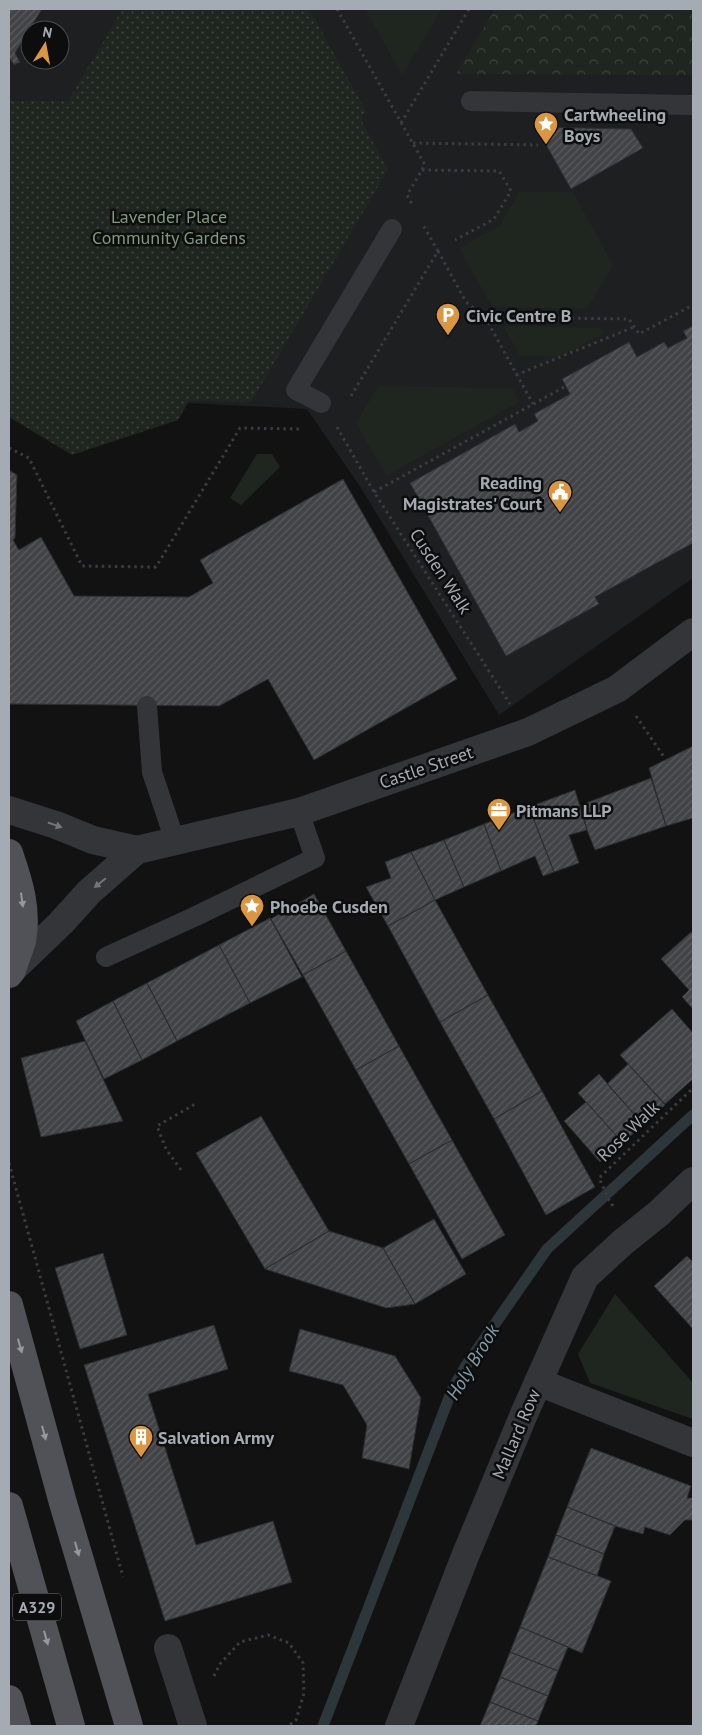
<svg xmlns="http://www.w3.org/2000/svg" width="702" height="1735" font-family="'PT Sans',sans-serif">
	<defs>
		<pattern id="forest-crowns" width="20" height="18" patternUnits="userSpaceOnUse" patternTransform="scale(1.25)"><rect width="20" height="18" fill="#1f261f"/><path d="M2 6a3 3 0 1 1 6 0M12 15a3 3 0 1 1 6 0" fill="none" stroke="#3d433d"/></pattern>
		<pattern id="garden-dots" width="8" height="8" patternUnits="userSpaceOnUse" patternTransform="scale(1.25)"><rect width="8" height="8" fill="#1f261f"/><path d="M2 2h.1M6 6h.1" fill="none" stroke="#3d433d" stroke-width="1.8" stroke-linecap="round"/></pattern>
		<pattern id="building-hatch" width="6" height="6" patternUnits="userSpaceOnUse" patternTransform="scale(1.25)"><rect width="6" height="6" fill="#414346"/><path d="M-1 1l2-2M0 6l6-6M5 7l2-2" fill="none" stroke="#595b5e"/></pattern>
	</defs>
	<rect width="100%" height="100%" fill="#121213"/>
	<path fill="#1e1f20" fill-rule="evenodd" d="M9 9H693V578L499 715 361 488 307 409 9 394ZM30 30H60V60H30Z"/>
	<path fill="#1f261f" d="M365 9H442L402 75Z
		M519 192H573L613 265 587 309 492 307 459 248 499 226Z
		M503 326 601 328 604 333 560 357 520 356Z
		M378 386 512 388 519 402 386 476 356 423Z
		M257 454H272L280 467 241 505 230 498Z
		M615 1294 693 1383V1419L590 1383 578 1354Z"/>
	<path fill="url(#forest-crowns)" d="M495 9H693V75L456 74Z"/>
	<path fill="url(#garden-dots)" d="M190 9H309L366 111 361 120 388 170 251 402 189 401 178 420 72 455 9 417V101H68L122 10 188 11Z"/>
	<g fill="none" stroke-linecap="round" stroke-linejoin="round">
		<path stroke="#2d363b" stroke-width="11" d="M323 1726 452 1390 465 1367 547 1249 693 1115"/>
	</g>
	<path fill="url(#building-hatch)" stroke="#2c2d2f" d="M9 9H42L15 53 20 62 14 65 9 57Z
		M536 127 631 129 643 148 571 189Z
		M693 326V543L595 597 599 604 506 656 410 483 515 424 519 432 538 421 534 414 570 394 562 379 629 342 637 357 664 342 668 348 687 338 683 331Z
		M9 470 17 475 15 538 13 540 19 550 41 537 74 596 189 597 213 583 200 560 343 479 457 679 314 760 268 679 219 706 10 704 9 702Z
		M693 746V818L666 826 649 768Z
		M651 778 666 826 595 850 587 830 581 805Z
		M575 790 587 830 569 835 579 863 554 872 529 807Z
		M529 807 554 872 543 876 535 856 501 871 484 824Z
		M484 824 501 871 464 887 444 840Z
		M444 840 464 887 435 900 411 852Z
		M411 852 435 900 388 926 366 887 391 878 385 862Z
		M314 894 346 951 303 975 271 919Z
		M435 900 488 995 440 1022 388 926Z
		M270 918 302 977 250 1003 219 945Z
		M691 932 693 935V1009L682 997 689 990 661 959Z
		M219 945 250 1003 177 1041 147 983Z
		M346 951 399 1046 356 1070 303 975Z
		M147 983 177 1041 142 1060 113 1001Z
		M488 995 542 1091 494 1119 440 1022Z
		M113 1001 142 1060 104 1079 76 1021Z
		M672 1009 693 1033V1079L665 1104 620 1055Z
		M85 1041 123 1121 41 1137 21 1058Z
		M399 1046 452 1140 409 1164 356 1070Z
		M628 1064 665 1105 643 1124 607 1084Z
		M599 1074 643 1124 623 1143 578 1093Z
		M542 1091 595 1187 546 1215 494 1119Z
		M586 1102 623 1143 600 1162 564 1121Z
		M261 1116 329 1231 265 1269 196 1153Z
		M452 1140 505 1235 462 1259 409 1164Z
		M434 1219 466 1274 415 1304 383 1248Z
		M329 1231 383 1248 415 1304 386 1308 265 1269Z
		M103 1253 127 1335 80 1349 55 1268Z
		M687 1256 692 1261 693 1260V1329L654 1286Z
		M214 1325 228 1369 148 1394 196 1545 273 1521 292 1582 165 1621 84 1365Z
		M300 1329 395 1356 421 1398 409 1469 362 1458 367 1425 343 1385 289 1371Z
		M591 1448 691 1486 687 1498H693V1520H685L670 1535 645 1527 643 1534 615 1526 567 1507Z
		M567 1507 615 1526 604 1554 556 1535Z
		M556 1535 604 1554 597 1576 548 1557Z
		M548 1557 611 1581 582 1653 520 1627Z
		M520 1627 568 1647 558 1671 510 1652Z
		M510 1652 558 1671 548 1696 500 1677Z
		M500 1677 548 1696 538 1721 490 1702Z
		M490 1702 538 1721 536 1726H480Z"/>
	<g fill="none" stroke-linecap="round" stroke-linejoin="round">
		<path stroke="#3a3c3f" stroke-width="3" stroke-dasharray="2.5 4" stroke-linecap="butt" d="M337 9 425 165 407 195 413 206
			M401 123 469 9
			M413 143 538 145
			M422 170 499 171 511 191 494 219 455 240
			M438 251 466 302 485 317 629 319 639 334 693 305
			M485 317 533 404
			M516 375 634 327
			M351 396 438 251 423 225
			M337 427 374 492 510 704
			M9 448 29 458 82 566 156 567 240 428 301 429
			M374 492 566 386
			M636 716 664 757
			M9 1163 123 1577
			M181 1170 166 1149 157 1126 197 1103
			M613 1206 609 1200 599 1178 693 1088
			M214 1676 220 1664 240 1642 268 1635 289 1643 303 1663 304 1693 296 1720 288 1726"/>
		<path stroke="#343538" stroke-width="20" d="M471 101 693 105
			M321 403 296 390 392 229
			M147 706 152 772 175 841
			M106 957 194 917 315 858 299 812"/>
		<path stroke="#343538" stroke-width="28" d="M9 810 56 825 93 840 137 850 299 812 528 732 617 689 693 632
			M12 970 61 923 89 892 137 850
			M538 1382 693 1443
			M168 1648 193 1726
			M399 1726 466 1554 524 1414 585 1277 623 1242 658 1214 693 1181"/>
		<path stroke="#505257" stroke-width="28" d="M9 853C19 882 28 910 22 941 19 950 15 960 12 970L9 974
			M9 1305 63 1503 129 1726
			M9 1506 71 1726
			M9 1699 17 1726"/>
	</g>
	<defs><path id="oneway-solid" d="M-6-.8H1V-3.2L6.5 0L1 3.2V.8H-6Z" transform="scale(1.25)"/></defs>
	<g fill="#72767b">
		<use href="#oneway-solid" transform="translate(55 825) rotate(19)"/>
		<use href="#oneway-solid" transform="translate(100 883) rotate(141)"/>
	</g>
	<g fill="#9499a0">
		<use href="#oneway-solid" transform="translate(22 900) rotate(82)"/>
		<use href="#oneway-solid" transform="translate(20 1346) rotate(74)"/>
		<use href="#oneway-solid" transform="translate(44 1433) rotate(75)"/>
		<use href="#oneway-solid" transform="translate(77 1549) rotate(74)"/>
		<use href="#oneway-solid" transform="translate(46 1638) rotate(74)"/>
	</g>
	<defs>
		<symbol id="sight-pin" viewBox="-11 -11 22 30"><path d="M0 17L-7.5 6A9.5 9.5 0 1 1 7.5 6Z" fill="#db9642" stroke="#0d0d0e"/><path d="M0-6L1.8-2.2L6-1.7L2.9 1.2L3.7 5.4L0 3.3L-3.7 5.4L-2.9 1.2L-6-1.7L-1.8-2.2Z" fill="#fff"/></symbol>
		<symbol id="parking-pin" viewBox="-11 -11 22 30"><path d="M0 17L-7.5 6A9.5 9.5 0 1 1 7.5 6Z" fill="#db9642" stroke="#0d0d0e"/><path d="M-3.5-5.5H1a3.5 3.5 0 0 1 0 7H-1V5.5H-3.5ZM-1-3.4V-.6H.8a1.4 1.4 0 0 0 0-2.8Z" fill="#fff"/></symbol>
		<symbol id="civic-pin" viewBox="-11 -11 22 30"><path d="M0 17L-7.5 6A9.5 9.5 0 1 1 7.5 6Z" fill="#db9642" stroke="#0d0d0e"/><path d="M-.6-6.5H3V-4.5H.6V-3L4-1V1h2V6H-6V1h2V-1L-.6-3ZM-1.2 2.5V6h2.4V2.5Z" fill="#fff"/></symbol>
		<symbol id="office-pin" viewBox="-11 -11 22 30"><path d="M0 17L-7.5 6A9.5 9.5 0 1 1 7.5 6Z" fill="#db9642" stroke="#0d0d0e"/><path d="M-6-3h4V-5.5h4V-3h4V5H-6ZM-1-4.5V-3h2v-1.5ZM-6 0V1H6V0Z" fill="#fff"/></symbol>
		<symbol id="building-pin" viewBox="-11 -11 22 30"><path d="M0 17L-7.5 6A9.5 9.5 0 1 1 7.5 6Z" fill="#db9642" stroke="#0d0d0e"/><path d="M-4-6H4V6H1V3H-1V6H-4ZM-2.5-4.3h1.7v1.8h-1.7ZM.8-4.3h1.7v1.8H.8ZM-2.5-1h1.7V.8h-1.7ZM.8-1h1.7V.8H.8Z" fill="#fff"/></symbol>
	</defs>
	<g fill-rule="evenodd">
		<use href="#sight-pin" x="532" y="110" width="28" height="38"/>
		<use href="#parking-pin" x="434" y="301" width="28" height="38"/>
		<use href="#civic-pin" x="546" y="478" width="28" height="38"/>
		<use href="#office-pin" x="485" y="796" width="28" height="38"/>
		<use href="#sight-pin" x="238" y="892" width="28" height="38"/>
		<use href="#building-pin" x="127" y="1423" width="28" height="38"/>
	</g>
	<g text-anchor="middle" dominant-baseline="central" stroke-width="5" stroke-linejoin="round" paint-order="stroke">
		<rect fill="#0d0d0e" stroke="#777c81" stroke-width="1" x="13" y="1593.5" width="48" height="27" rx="4"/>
		<g font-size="16" font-weight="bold" fill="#a5abb2">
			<text x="37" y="1607">A329</text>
		</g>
		<g font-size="18" font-weight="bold" fill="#a5abb2" stroke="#0d0d0e" text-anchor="start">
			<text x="564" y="114">Cartwheeling<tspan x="564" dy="21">Boys</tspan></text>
			<text x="466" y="315">Civic Centre B</text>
			<text x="542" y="482" text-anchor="end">Reading<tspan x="542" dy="21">Magistrates' Court</tspan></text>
			<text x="516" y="810">Pitmans LLP</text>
			<text x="270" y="906">Phoebe Cusden</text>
			<text x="158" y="1437">Salvation Army</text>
		</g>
		<g font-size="18" fill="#809b7e" stroke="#0d0d0e">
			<text x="169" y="216">Lavender Place<tspan x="169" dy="21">Community Gardens</tspan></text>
		</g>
		<g font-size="18" fill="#a5abb2" stroke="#0d0d0e">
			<text transform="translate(441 571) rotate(57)">Cusden Walk</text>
			<text transform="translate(426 767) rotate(-19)">Castle Street</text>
			<text transform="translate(628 1131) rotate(-44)">Rose Walk</text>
			<text transform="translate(516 1434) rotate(-67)">Mallard Row</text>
		</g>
		<g font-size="19" font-style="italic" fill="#809baa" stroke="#0d0d0e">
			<text transform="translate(472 1362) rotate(-59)">Holy Brook</text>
		</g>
	</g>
	<rect width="702" height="1735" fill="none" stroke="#a5abb2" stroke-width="20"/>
	<g transform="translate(45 45) rotate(11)"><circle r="24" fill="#0d0d0e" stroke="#4a4c50"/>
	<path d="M0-4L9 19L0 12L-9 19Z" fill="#db9642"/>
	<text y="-8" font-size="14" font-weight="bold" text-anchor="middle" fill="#a5abb2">N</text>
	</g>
</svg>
